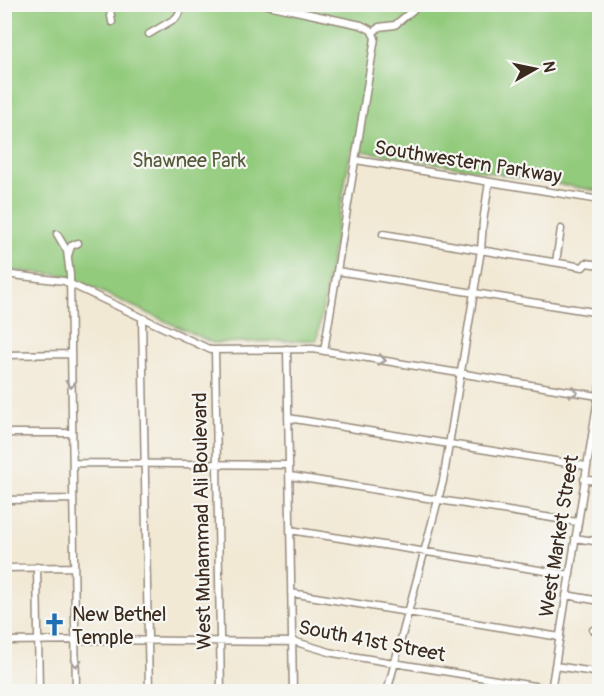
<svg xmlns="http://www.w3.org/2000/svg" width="604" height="696" font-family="Pangolin,sans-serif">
	<rect width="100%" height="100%" fill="#f6f6f2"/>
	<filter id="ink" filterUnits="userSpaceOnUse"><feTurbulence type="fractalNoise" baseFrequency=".0167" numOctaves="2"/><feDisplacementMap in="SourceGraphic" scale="12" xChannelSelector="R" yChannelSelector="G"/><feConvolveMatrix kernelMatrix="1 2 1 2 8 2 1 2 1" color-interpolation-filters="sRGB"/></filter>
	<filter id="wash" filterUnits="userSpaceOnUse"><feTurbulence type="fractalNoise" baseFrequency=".008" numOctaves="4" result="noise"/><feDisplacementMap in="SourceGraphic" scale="24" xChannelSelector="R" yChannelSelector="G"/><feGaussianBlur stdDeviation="1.35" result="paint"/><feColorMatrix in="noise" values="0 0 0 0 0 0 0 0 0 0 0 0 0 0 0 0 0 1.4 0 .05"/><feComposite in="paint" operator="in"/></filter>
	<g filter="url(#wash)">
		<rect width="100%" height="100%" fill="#f2e9d5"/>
		<path fill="#93cb7d" stroke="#677a4e" stroke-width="1.5" d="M4 5H599V191L351 149 317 340 213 343 65 275 5 270Z"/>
	</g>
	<g filter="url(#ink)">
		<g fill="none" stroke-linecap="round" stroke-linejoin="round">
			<defs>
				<path id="minor" d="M109 4 112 22
					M263 4 361 25 371 30 375 38 324 351
					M373 33 379 27 395 25 420 4
					M149 34 176 18 185 4
					M356 160 600 200
					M57 234 67 251 70 275 76 692
					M383 234 583 267 586 263 600 265
					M68 256 71 246 78 243
					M556 262 561 229
					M337 271 600 313
					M4 274 64 281 211 350 313 349 598 396
					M142 318 149 692
					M287 349 293 692
					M215 350 221 692
					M4 355 71 354
					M288 418 586 466
					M4 433H72
					M73 463 289 465
					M290 476 577 522
					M584 479 600 482
					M4 500 73 499
					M290 530 570 575
					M575 538 600 542
					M37 567 39 692
					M4 568 74 567
					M291 593 560 637
					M566 595 600 601
					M593 630 600 631
					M4 641 95 640 296 642 333 653 552 689
					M556 666 600 673
					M551 691 600 386
					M387 692 443 481 481 250 483 222 489 182"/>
			</defs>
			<use href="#minor" stroke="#968a7a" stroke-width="9"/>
			<use href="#minor" stroke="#fff" stroke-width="6"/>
		</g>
		<defs><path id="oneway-chevron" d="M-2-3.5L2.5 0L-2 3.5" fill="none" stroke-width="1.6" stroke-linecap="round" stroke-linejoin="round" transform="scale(1.5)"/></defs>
		<g stroke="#a79f9a">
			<use href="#oneway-chevron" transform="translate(382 360) rotate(9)"/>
			<use href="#oneway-chevron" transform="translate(71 384) rotate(89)"/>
			<use href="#oneway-chevron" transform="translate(574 392) rotate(9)"/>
			<use href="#oneway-chevron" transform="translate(76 663) rotate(89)"/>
		</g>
	</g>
	<defs>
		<symbol id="church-bare" viewBox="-9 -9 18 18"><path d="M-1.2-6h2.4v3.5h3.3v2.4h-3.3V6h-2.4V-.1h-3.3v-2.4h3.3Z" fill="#1f6fb2" stroke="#f6f6f2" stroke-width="2.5" paint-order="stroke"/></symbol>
	</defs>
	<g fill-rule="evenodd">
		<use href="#church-bare" x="38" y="608" width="33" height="33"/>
	</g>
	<g text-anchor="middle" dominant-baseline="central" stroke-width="4.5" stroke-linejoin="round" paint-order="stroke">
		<g font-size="20" fill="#555a3a" stroke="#f6f6f2">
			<text x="189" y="160">Shawnee Park</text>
		</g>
		<g font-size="20" fill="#3b2a1e" stroke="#f6f6f2">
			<text transform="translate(468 162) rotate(9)">Southwestern Parkway</text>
			<text transform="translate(202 521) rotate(-91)">West Muhammad Ali Boulevard</text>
			<text transform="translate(559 536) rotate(-81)">West Market Street</text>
			<text transform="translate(372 641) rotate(11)">South 41st Street</text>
		</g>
		<g font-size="20" fill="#3b2a1e" stroke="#f6f6f2" text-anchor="start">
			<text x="72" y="614">New Bethel<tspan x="72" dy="23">Temple</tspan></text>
		</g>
	</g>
	<rect width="604" height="696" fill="none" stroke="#f6f6f2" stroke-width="24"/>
	<g transform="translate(535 69) rotate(81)" stroke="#f6f6f2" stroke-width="4.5" paint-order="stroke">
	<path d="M0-4.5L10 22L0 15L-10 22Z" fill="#3b2a1e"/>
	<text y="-9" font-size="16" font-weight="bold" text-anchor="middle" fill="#3b2a1e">N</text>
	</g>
</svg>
